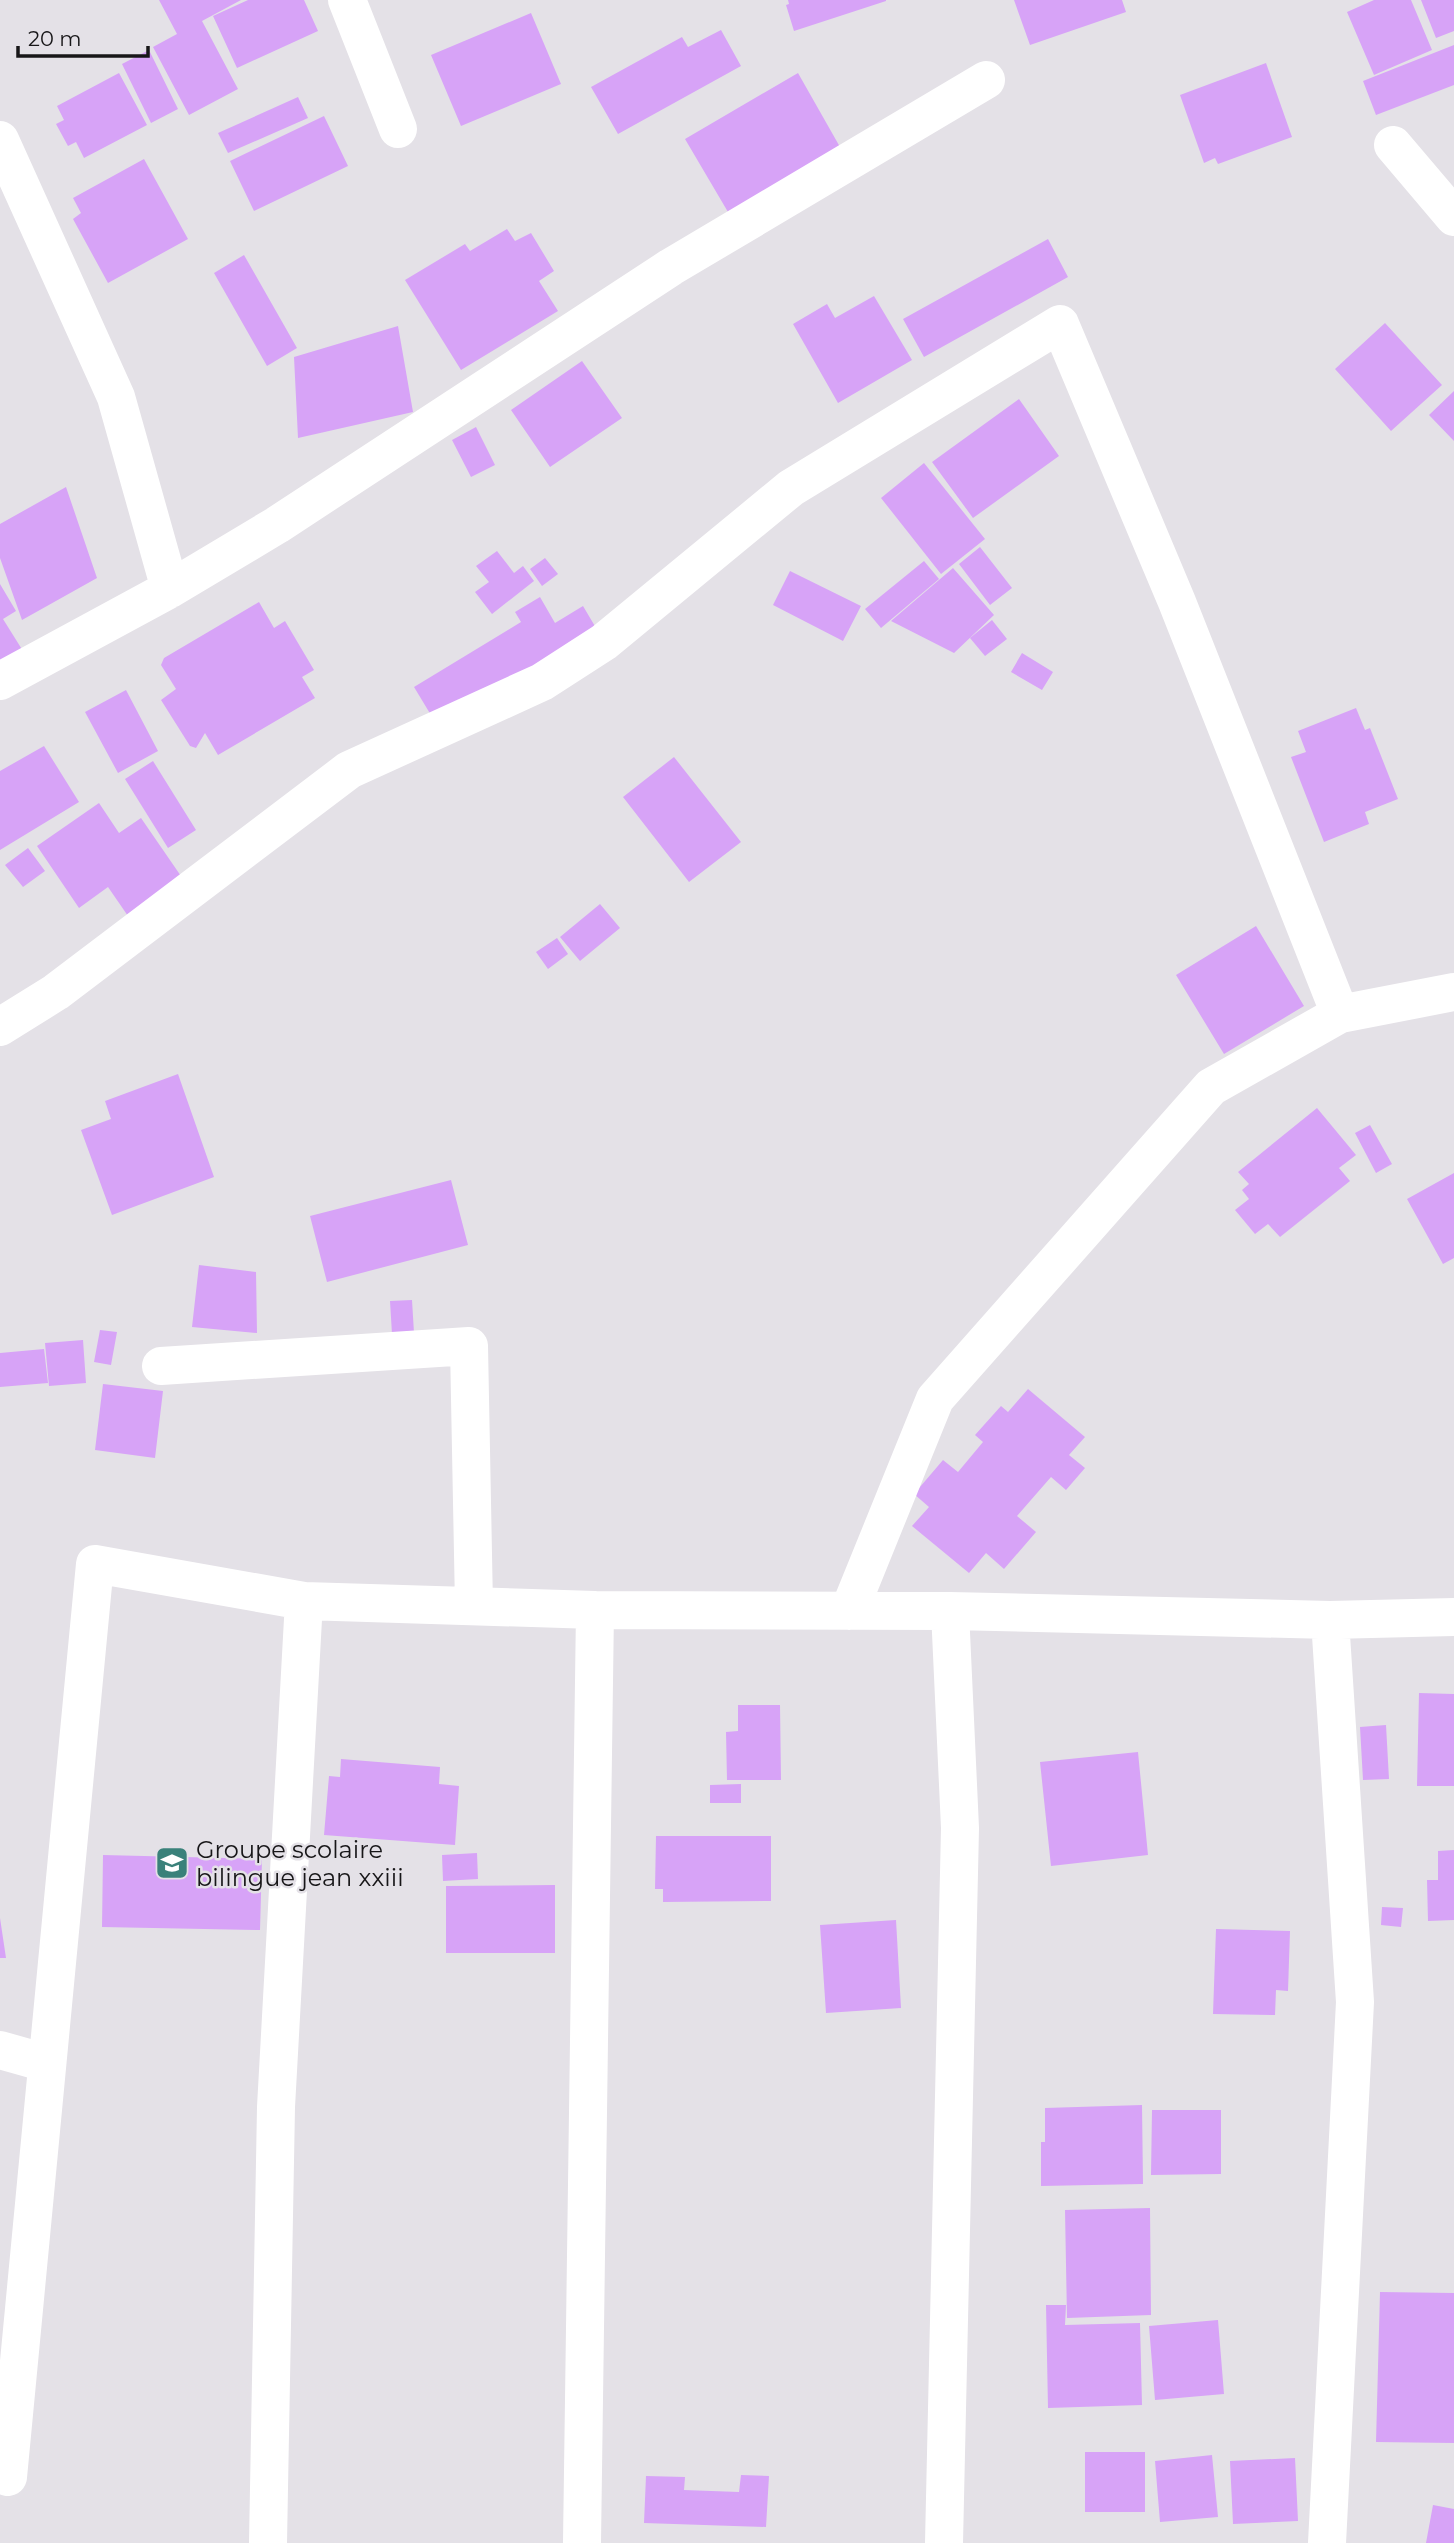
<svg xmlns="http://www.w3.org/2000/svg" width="1454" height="2543" font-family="Montserrat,sans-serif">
	<rect width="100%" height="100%" fill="#e4e1e7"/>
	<path fill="#d7a3f7" d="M159 0H241L202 21 238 89 189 115 153 47 177 34Z
		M248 0H304L318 31 237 68 213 16Z
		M788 0H886V1L794 31 786 5 789 4Z
		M1014 0H1122L1126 12 1030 45Z
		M1374 0H1411L1432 50 1374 75 1347 12Z
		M1421 0H1454V31L1436 38Z
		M531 13 561 84 461 126 431 55Z
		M721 30 741 66 618 134 591 87 682 37 688 47Z
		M1454 45V85L1376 115 1363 81Z
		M149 50 178 109 151 123 122 64Z
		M1266 63 1292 137 1218 164 1215 158 1204 163 1180 95Z
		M119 73 147 125 84 158 76 142 68 146 56 124 64 120 57 106Z
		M798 73 840 147 728 212 685 139Z
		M298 97 308 118 228 153 218 133Z
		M324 116 348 166 254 211 230 161Z
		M144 159 188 239 108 283 73 219 81 213 73 198Z
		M507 229 515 241 531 233 554 271 539 281 558 311 461 370 405 280 465 244 470 251Z
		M1048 239 1068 277 924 357 903 319Z
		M244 255 297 348 267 366 214 273Z
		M874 296 912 360 838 403 793 324 827 304 835 318Z
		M1385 323 1442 385 1391 431 1335 369Z
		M398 326 413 412 298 438 294 357Z
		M582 361 622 418 550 467 511 410Z
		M1454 391V441L1429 415Z
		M1019 399 1059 456 973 518 932 462Z
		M476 427 495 465 471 477 452 440Z
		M924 463 985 539 941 574 881 498Z
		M66 487 97 578 22 620 0 558V524Z
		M980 547 1012 588 990 605 959 564Z
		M497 551 514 573 523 566 534 581 492 614 475 592 489 582 476 566Z
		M545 558 558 574 542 586 530 569Z
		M924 561 939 579 881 628 865 609Z
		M953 568 994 615 954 653 891 621Z
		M790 571 861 606 843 641 773 605Z
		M0 584 16 611 3 619 23 651 0 688Z
		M540 597 555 623 583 606 599 633 440 730 414 687 521 622 515 612Z
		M259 602 274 628 285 621 314 670 302 677 315 698 218 755 205 733 196 748 190 746 161 700 176 689 161 665 164 658Z
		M992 620 1007 639 985 656 970 638Z
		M1022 653 1053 672 1042 690 1011 672Z
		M126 690 158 751 118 773 85 712Z
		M1356 708 1365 730 1370 728 1398 799 1365 812 1369 824 1324 842 1291 757 1306 752 1298 731Z
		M44 746 79 802 0 850V771Z
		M674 757 741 842 689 882 623 797Z
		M153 761 196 830 168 848 125 779Z
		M99 803 119 833 141 818 183 879 128 916 108 887 79 908 37 846Z
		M28 848 45 871 23 887 5 865Z
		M600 904 620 928 580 961 560 937Z
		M1256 926 1304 1006 1224 1054 1176 975Z
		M557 938 568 954 548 969 536 952Z
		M178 1074 214 1177 112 1215 81 1130 111 1119 105 1101Z
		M1317 1108 1356 1155 1339 1168 1350 1181 1280 1237 1268 1224 1255 1234 1235 1210 1249 1199 1242 1190 1249 1184 1238 1172Z
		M1370 1125 1392 1164 1376 1173 1355 1133Z
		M1454 1173V1258L1443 1264 1407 1199Z
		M451 1180 468 1245 327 1282 310 1216Z
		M199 1265 256 1272 257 1333 192 1327Z
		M412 1300 414 1333 392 1334 390 1301Z
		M100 1330 117 1332 111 1365 94 1362Z
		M83 1340 86 1383 49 1386 45 1343Z
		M44 1349 48 1383 0 1387V1353Z
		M103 1384 163 1391 155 1458 95 1450Z
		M1028 1389 1085 1437 1069 1455 1085 1468 1066 1490 1051 1477 1017 1516 1036 1532 1004 1569 986 1553 969 1573 912 1526 929 1507 914 1494 943 1460 958 1472 983 1442 975 1435 1001 1406 1008 1412Z
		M1419 1693 1454 1694V1786H1417Z
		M738 1705H780L781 1780H727L726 1732 738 1731Z
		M1386 1725 1389 1779 1363 1780 1360 1727Z
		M1138 1752 1148 1855 1051 1866 1040 1762Z
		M341 1759 440 1767 439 1784 459 1786 455 1845 324 1835 329 1776 340 1777Z
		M741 1784V1803H710V1785Z
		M656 1836H771V1901L663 1902V1889H655Z
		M1454 1850V1920L1428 1921 1427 1880H1438V1851Z
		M477 1853 478 1879 443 1881 442 1855Z
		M103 1855 262 1859 260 1930 102 1927Z
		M555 1885V1953H446V1886Z
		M1382 1907 1403 1908 1401 1927 1381 1925Z
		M0 1918 6 1958H0Z
		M896 1920 901 2008 826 2013 820 1925Z
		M1216 1929 1290 1931 1288 1991 1276 1990 1275 2015 1213 2014Z
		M1142 2105 1143 2184 1041 2186V2142H1045V2108Z
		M1152 2110H1221V2174L1151 2175Z
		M1150 2208 1151 2315 1067 2318 1065 2210Z
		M1380 2292 1454 2293V2443L1376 2442Z
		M1046 2305H1066L1065 2325 1140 2323 1142 2405 1048 2408Z
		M1218 2320 1224 2394 1155 2400 1149 2326Z
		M1085 2452H1145V2512H1085Z
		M1212 2455 1218 2517 1160 2522 1155 2461Z
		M1295 2458 1298 2521 1233 2524 1230 2461Z
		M741 2475 769 2476 766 2527 644 2523 646 2476 685 2477 684 2490 739 2492Z
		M1433 2505 1454 2509V2543H1426Z"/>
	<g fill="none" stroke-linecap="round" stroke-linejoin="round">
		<path stroke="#fff" stroke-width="38" d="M347 0 398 129
			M0 140 116 397 170 589
			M1393 145 1454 217
			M0 681 170 589 277 525 671 267 986 80
			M0 1027 56 992 349 770 542 682 604 642 791 488 1060 324 1177 602 1340 1014
			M161 1366 469 1346 474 1606
			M595 1610 950 1611 1330 1620 1454 1617
			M849 1611 935 1399 1211 1087 1340 1014 1454 992
			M0 2050 46 2063
			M0 2475 8 2477 95 1564 304 1601 595 1610 582 2543
			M268 2543 276 2107 304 1601
			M944 2543 960 1828 950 1611
			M1327 2543 1355 2002 1330 1620"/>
	</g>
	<defs>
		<symbol id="school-square" viewBox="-11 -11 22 22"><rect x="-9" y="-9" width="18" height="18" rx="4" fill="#3a817a" stroke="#e4e1e7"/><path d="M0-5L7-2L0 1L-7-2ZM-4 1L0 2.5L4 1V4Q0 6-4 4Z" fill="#fff"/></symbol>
	</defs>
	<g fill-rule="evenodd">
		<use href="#school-square" x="153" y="1844" width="38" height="38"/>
	</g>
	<g text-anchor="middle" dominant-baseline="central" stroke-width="5" stroke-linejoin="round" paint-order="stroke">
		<g font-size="24" fill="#171618" stroke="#e4e1e7" text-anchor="start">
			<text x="196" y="1849">Groupe scolaire<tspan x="196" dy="28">bilingue jean xxiii</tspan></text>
		</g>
	</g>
	<path d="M18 46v10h130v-10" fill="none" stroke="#171618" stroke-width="3.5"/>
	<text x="28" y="46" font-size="21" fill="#171618" stroke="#e4e1e7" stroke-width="5" paint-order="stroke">20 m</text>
</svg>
